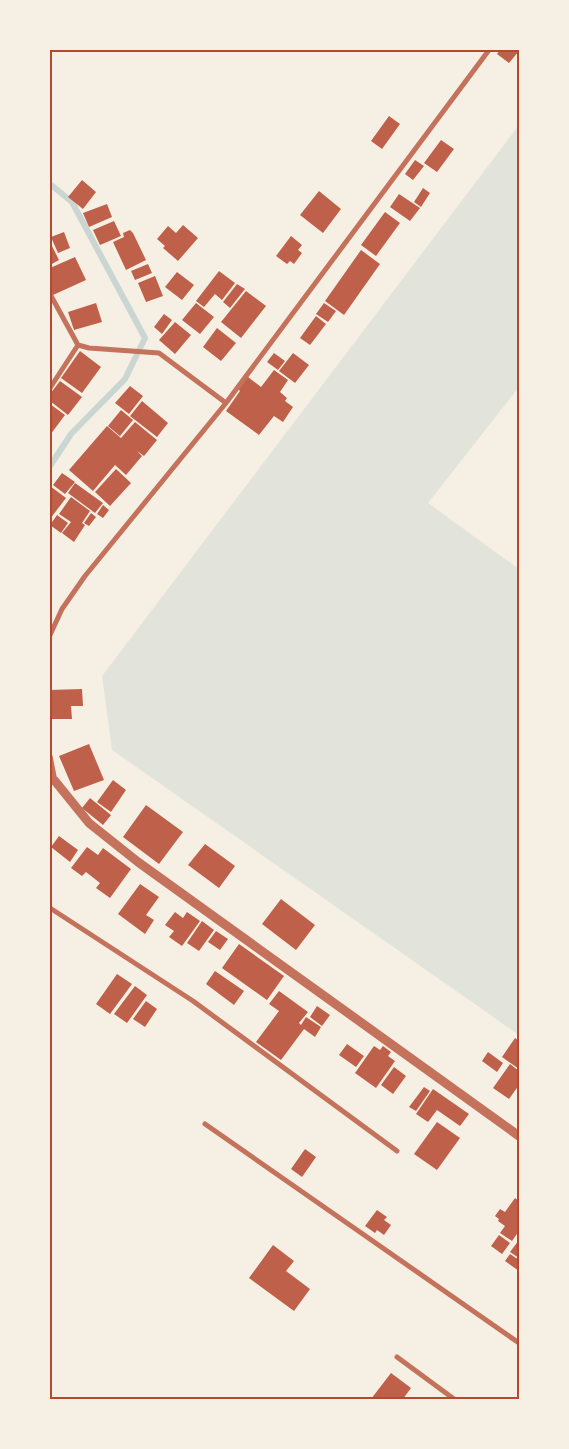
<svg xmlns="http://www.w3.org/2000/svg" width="569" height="1449" font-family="Overpass,sans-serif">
	<rect width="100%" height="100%" fill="#f6efe4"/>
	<path fill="#e2e4dc" d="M519 125V387L428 503 519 569V1035L112 750 102 676Z"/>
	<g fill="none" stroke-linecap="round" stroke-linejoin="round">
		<path stroke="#c9d6d2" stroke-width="6" d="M50 184 72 202 145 338 125 379 71 434 50 466"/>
	</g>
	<path fill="#bf614a" d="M500 50H519V51L509 63 497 54Z
		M389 116 400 124 382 149 371 141Z
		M441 140 454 149 437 172 424 163Z
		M415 160 424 166 413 180 405 174Z
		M82 180 96 192 83 209 68 197Z
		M423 188 430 193 421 207 414 202Z
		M319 191 341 209 323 233 300 215Z
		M399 194 420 208 410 221 390 207Z
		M107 204 112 217 89 227 83 213Z
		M385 212 400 223 376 256 361 245Z
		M114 221 121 236 100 245 93 230Z
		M183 225 198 238 178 261 163 248 165 246 157 239 168 226 176 233Z
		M130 230 133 233 146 260 126 270 113 242 124 237 123 233Z
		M64 232 70 248 58 253 51 237Z
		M291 236 302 245 298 250 302 253 294 264 290 261 287 264 276 256Z
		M50 242 59 260 50 265Z
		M361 250 380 264 344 315 325 301Z
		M75 257 86 280 53 295 50 290V268Z
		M148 264 152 273 135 280 131 271Z
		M219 271 235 283 222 300 215 294 204 307 196 301Z
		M177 272 194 285 182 300 165 287Z
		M155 276 163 296 146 302 138 283Z
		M237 284 245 289 230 308 223 302Z
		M246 291 266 306 241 338 221 322Z
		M96 303 102 322 74 330 68 312Z
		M196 303 214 317 200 334 182 320Z
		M324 303 336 311 328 322 316 314Z
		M164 314 172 320 162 334 154 327Z
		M316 316 326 324 310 345 300 338Z
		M175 322 191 335 175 354 159 340Z
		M217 328 236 343 221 361 203 347Z
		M80 351 101 367 82 393 61 378Z
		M274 353 285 361 278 370 267 362Z
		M293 353 309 365 295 383 279 371Z
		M274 370 288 380 280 392 287 398 285 401 293 407 283 422 274 416 259 435 226 411 240 391 238 389 248 377 261 387Z
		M60 381 82 397 68 415 50 401V394Z
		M130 386 143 396 129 414 115 403Z
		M142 401 168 423 157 437 130 416Z
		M50 404 65 415 50 435Z
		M121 410 133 420 120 436 108 426Z
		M135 422 157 440 144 456 137 451 142 456 126 475 115 465 93 491 69 470 107 426 121 438Z
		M116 469 131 483 110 506 95 492Z
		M62 473 75 482 65 494 53 485Z
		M75 483 103 503 95 513 68 493Z
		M50 486 66 498 50 519Z
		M71 497 90 511 82 523 85 525 74 542 62 533 71 522 59 514Z
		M103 505 109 510 103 518 97 514Z
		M91 513 96 517 89 526 84 523Z
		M57 515 68 523 61 533 50 525Z
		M82 689 83 706H71L72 719H50V690Z
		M89 744 104 780 74 791 59 756Z
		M113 780 126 790 111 812 97 802Z
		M90 798 111 815 103 825 82 808Z
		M146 805 183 832 159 864 123 837Z
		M59 836 78 850 70 862 51 847Z
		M205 844 235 866 219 888 188 865Z
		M87 847 98 855 103 848 131 869 110 898 96 888 100 883 86 872 82 876 71 868Z
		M140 884 159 897 146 915 154 920 145 934 118 914Z
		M281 899 315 925 296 950 262 924Z
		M175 912 183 918 187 912 200 921 182 946 169 937 174 931 165 925Z
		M202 921 214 930 199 951 187 943Z
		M216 931 228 939 220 950 208 942Z
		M239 944 284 976 267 1000 222 968Z
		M215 971 244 991 234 1005 206 984Z
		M117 974 132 984 110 1014 96 1004Z
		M135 986 147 995 127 1023 114 1014Z
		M279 991 308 1012 299 1023 301 1025 306 1017 321 1027 315 1037 304 1029 281 1060 256 1042 279 1011 269 1004Z
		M146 1001 157 1009 145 1027 133 1019Z
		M317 1006 330 1015 322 1026 310 1017Z
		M515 1038 519 1041V1069L502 1057Z
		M347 1044 364 1056 356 1067 339 1055Z
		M374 1046 380 1050 383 1046 391 1052 388 1056 395 1061 376 1088 355 1073Z
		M488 1052 503 1063 497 1072 482 1061Z
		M510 1064 519 1071V1085L509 1099 493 1088Z
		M394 1067 406 1076 393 1094 381 1085Z
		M424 1087 430 1091 416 1111 409 1107Z
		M433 1089 469 1114 460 1126 437 1110 428 1122 416 1114Z
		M437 1122 460 1138 437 1170 414 1154Z
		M305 1149 316 1157 302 1177 291 1169Z
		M515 1198 519 1201V1231L512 1241 500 1233 505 1226 498 1221 499 1219 495 1216 500 1209 505 1212Z
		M377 1210 387 1217 384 1220 391 1225 384 1235 377 1230 375 1233 365 1226Z
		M499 1235 510 1243 502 1254 491 1246Z
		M519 1240V1258L510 1252Z
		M273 1245 294 1261 286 1271 310 1289 294 1311 249 1278Z
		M510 1254 519 1260V1271L505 1261Z
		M391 1373 411 1388 403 1399H371Z"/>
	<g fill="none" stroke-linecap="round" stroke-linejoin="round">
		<path stroke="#c5725c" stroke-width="5" d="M50 294 78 345 89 348 159 353 226 403
			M50 388 78 345
			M50 635 62 609 85 576 226 403 489 50
			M50 756 55 781
			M50 908 193 1001 397 1151
			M205 1124 519 1343
			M397 1357 454 1399"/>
		<path stroke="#c5725c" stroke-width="9" d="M50 779 55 781 89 823 138 862 519 1136"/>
	</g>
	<rect width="569" height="1449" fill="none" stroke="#f6efe4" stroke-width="102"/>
	<rect x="51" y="51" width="467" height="1347" fill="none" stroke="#b5482f" stroke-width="2"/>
</svg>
